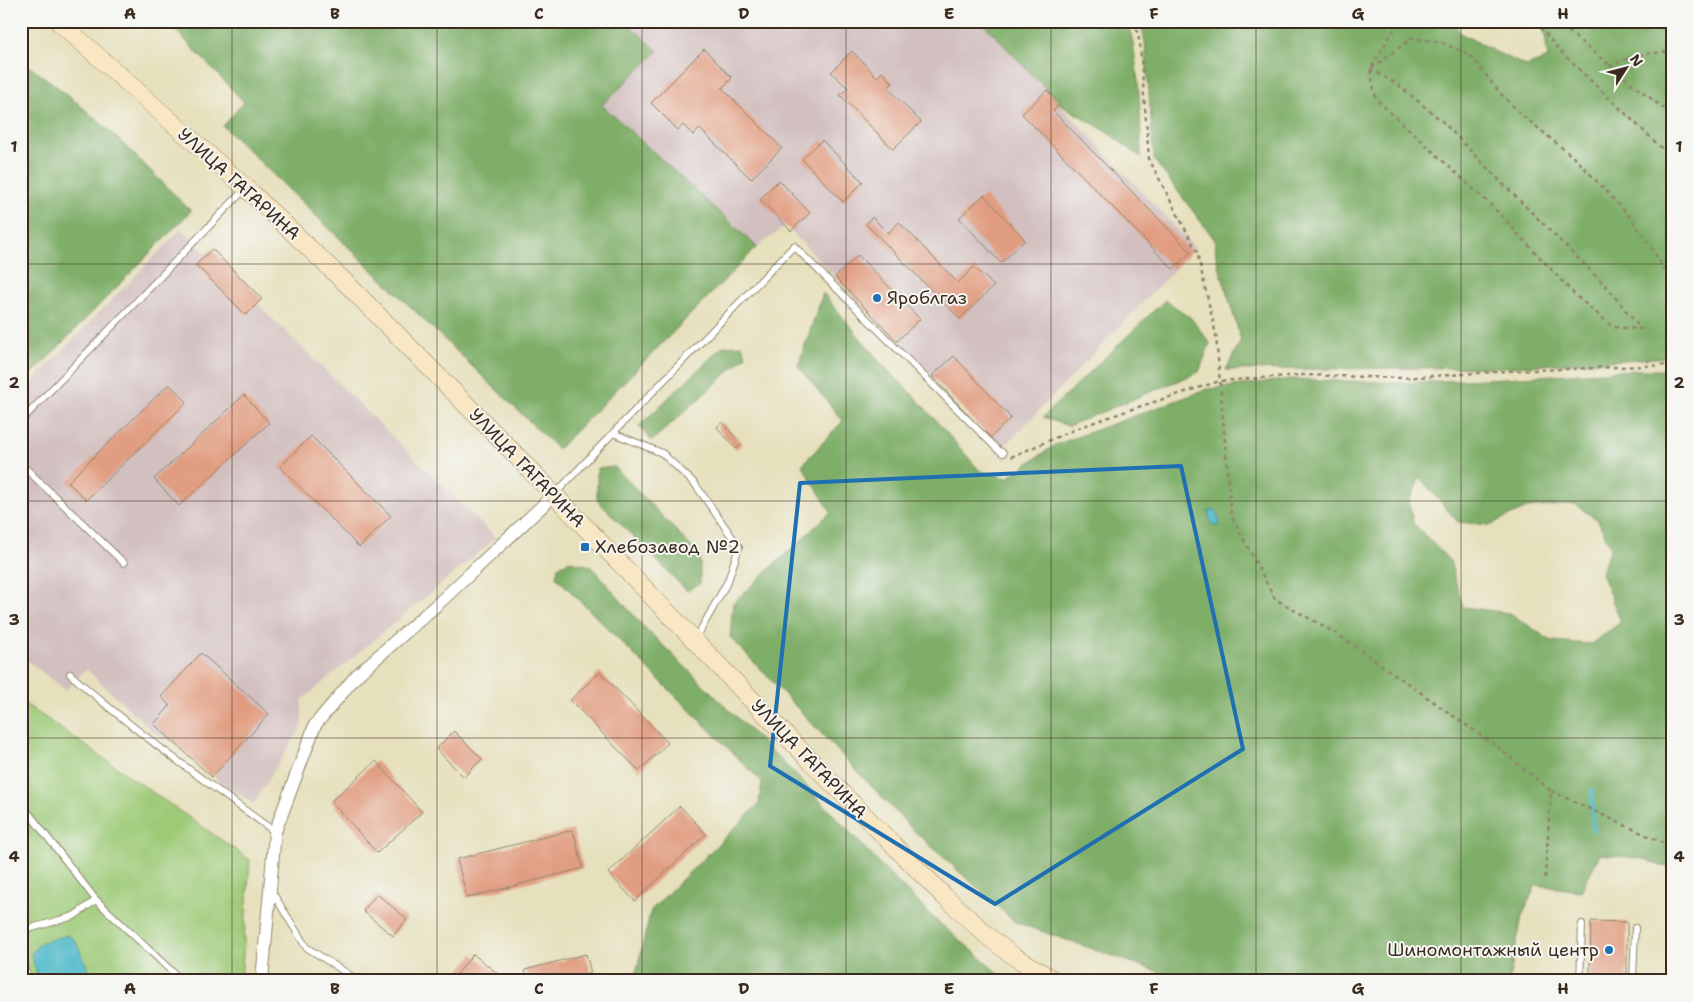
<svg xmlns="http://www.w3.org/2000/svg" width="1693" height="1002" font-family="'Shantell Sans',sans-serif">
	<rect width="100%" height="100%" fill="#f6f6f2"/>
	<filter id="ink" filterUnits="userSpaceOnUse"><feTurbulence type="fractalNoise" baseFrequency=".02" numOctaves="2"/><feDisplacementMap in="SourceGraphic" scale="10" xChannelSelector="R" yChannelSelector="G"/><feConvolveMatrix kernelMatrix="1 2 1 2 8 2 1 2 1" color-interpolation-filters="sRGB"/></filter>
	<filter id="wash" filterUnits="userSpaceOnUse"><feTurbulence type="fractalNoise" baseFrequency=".0096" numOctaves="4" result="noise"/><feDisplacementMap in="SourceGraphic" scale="20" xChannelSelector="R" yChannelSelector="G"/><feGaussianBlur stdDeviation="1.12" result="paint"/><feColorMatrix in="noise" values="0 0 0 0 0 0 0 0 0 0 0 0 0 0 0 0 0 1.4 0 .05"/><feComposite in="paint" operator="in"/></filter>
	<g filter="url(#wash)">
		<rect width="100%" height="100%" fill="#e6e0bc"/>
		<path fill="#d2bfbf" d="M625 21H981L1195 248 1005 446 990 438 932 376 897 341 786 226 757 247 602 105 658 51Z
			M181 229 496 538 302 700V726L253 804 215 778 173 742 156 734 86 669 66 690 21 656V393Z"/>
		<path fill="#9dca77" stroke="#6c7a4a" d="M21 701 250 860 241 981H21Z"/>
		<path fill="#7eae68" stroke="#5c6c43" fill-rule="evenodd" d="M167 21H625L658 51 602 105 757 247 558 449 223 126 244 102Z
			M981 21H1128C1139 65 1141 112 1141 157L1104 130 1060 104Z
			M1140 21H1453L1460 33 1500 54 1526 66 1548 58 1543 21H1669L1672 24V357L1510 367 1226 370 1241 340 1216 256 1215 240 1154 160 1145 42Z
			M21 61C85 103 137 157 191 211L21 385Z
			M823 293 880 362 916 398 980 471 1007 478 1055 445 1208 389 1292 379 1402 383 1505 378 1634 370H1672V867L1661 866 1645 859 1600 854 1581 891 1536 885 1522 916 1509 981H1185L1015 922 911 828 730 637 733 603 831 512 802 465 843 421 798 366ZM1420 478 1458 522 1489 525 1527 508 1574 504 1598 520 1611 548 1601 573 1621 622 1591 644 1551 641 1510 613 1463 607 1450 561 1413 523 1409 501Z
			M1165 300 1190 317 1210 343 1199 372 1068 426 1043 417Z
			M742 345 746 356 652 441 639 426 723 346Z
			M615 467 700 556V583L687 591 597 500V468Z
			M569 561 591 566 641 624 797 776 889 874 937 921 978 955 1006 981H634L651 910 759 804 762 782 556 577 558 567Z"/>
		<path fill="#4eb9cb" stroke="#447274" d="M1211 510H1216C1218 515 1221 520 1219 526H1214L1211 524 1208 512Z
			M67 935 75 940 89 971 88 977 82 981H39L31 954 40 943Z"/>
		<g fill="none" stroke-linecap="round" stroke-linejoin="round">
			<path stroke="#4eb9cb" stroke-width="4" d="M1592 790 1593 831"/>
		</g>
		<g id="blocks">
			<path fill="#e19d81" d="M704 49 732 78 722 88 782 148 751 179 700 129 693 135 683 125 678 130 651 103Z
				M852 51 877 77 882 72 893 83 888 88 921 122 893 149 840 95 848 88 831 72Z
				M1047 90 1060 104 1053 111 1191 252 1173 269 1022 114Z
				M822 140 863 182 843 202 802 159Z
				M779 180 810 213 791 231 760 199Z
				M984 195 1025 240 1001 263 959 218Z
				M872 217 888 233 899 222 958 283 974 267 994 286 960 319 866 224Z
				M212 249 262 299 246 315 196 265Z
				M858 255 920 319 897 341 835 277Z
				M954 356 1011 418 990 438 932 376Z
				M169 384 187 402 86 500 68 482Z
				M244 395 269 423 179 506 154 479Z
				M722 422 742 444 736 449 717 427Z
				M311 436 391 516 359 547 280 467Z
				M201 653 269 714 212 777 154 724 170 706 161 697Z
				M600 672 668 743 639 771 570 700Z
				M454 731 482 759 464 777 436 749Z
				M376 761 422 812 377 853 331 801Z
				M680 806 706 834 635 901 608 873Z
				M573 830 583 868 467 898 457 859Z
				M377 894 407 919 393 936 363 911Z
				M1669 910H1672V926H1669Z
				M1591 921 1627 922V979H1590Z
				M473 954 507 981H466L457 974Z
				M586 954 591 973 560 981H528L525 970Z"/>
		</g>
	</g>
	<g filter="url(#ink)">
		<use href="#blocks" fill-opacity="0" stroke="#90856d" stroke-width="1"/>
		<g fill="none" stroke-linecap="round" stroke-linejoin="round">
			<defs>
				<path id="service" d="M21 421 245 189
					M613 433 662 453 695 484 739 547 728 581 695 640
					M21 464 124 563
					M555 494 613 433 794 246 997 449 1003 453
					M70 674C135 732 205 781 275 832
					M21 803 96 900 182 981
					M271 890 306 947 359 981
					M21 931 74 916 96 900
					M21 962 30 981
					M1580 981 1582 924
					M1633 981 1635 928"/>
				<path id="minor" d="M262 981 275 832 315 725 357 675 441 601 554 495"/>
				<path id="secondary" d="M58 21 246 188 349 286 508 447 829 780 944 896 991 939 1015 957 1055 981"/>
			</defs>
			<use href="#service" stroke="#90856d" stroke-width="8"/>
			<use href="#minor" stroke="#90856d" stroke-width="14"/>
			<use href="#secondary" stroke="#90856d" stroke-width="19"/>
			<path stroke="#90856d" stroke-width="2.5" stroke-dasharray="4 4" stroke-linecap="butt" d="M1135 21 1140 44 1149 159 1197 252 1216 335 1231 515 1275 599 1339 635 1496 746 1551 791 1545 879
				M1535 21 1560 51 1672 158
				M1556 21 1631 83 1666 110 1672 117
				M1609 66 1637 55 1672 51
				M1372 68 1412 38 1440 42 1470 55 1500 93 1521 114 1578 161 1631 218 1650 245 1672 282
				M1370 69 1397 84 1442 121 1504 185 1606 286 1641 329 1613 327 1575 295 1494 208 1376 99 1370 69 1399 21
				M1011 457 1078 428 1132 409 1220 381 1301 375 1402 378 1509 371 1672 365
				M1551 791 1672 847"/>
			<use href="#service" stroke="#fff" stroke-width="6"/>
			<use href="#minor" stroke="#fff" stroke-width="12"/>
			<use href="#secondary" stroke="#f9e7c3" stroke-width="18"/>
		</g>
	</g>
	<path fill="none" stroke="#1f6fb2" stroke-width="4" stroke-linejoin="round" d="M1181 466 1243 749 995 904 770 766 800 483Z"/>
	<path fill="none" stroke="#3b2a1e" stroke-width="1" stroke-opacity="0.55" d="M232 21V981M437 21V981M642 21V981M846 21V981M1051 21V981M1256 21V981M1461 21V981M21 264H1672M21 501H1672M21 738H1672"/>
	<g fill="#1f6fb2" stroke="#f6f6f2" stroke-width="2">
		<circle cx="877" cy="298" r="5"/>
		<rect x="580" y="542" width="10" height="10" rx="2.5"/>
		<circle cx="1609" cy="950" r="5"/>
	</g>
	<g text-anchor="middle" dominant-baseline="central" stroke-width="4" stroke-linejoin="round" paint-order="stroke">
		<g font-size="18" fill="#3b2a1e" stroke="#f6f6f2">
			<text transform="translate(239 184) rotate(42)">УЛИЦА ГАГАРИНА</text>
			<text transform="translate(527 468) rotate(46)">УЛИЦА ГАГАРИНА</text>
			<text transform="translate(809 759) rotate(46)">УЛИЦА ГАГАРИНА</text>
		</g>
		<g font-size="18" fill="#3b2a1e" stroke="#f6f6f2" text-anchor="start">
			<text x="887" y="298">Яроблгаз</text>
			<text x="595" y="547">Хлебозавод №2</text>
			<text x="1599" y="950" text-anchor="end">Шиномонтажный центр</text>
		</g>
	</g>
	<rect width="1693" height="1002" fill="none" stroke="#f6f6f2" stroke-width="55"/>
	<g transform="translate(1626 68) rotate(54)" stroke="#f6f6f2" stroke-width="4" paint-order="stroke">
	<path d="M0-4L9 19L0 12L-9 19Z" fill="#3b2a1e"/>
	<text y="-8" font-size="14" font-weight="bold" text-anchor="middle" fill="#3b2a1e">N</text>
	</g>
	<rect x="28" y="28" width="1638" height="946" fill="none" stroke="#3b2a1e" stroke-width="2"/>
	<g font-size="16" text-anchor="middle" font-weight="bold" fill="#3b2a1e">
		<text x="130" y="19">A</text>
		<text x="335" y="19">B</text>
		<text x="539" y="19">C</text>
		<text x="744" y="19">D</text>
		<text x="949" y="19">E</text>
		<text x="1154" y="19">F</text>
		<text x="1358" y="19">G</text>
		<text x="1563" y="19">H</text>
		<text x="14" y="152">1</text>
		<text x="1679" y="152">1</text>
		<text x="14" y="388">2</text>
		<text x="1679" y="388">2</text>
		<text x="14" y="625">3</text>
		<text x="1679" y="625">3</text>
		<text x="14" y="862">4</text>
		<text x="1679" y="862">4</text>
		<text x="130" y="994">A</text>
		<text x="335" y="994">B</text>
		<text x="539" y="994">C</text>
		<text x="744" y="994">D</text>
		<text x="949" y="994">E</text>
		<text x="1154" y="994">F</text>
		<text x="1358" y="994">G</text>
		<text x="1563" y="994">H</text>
	</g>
</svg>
